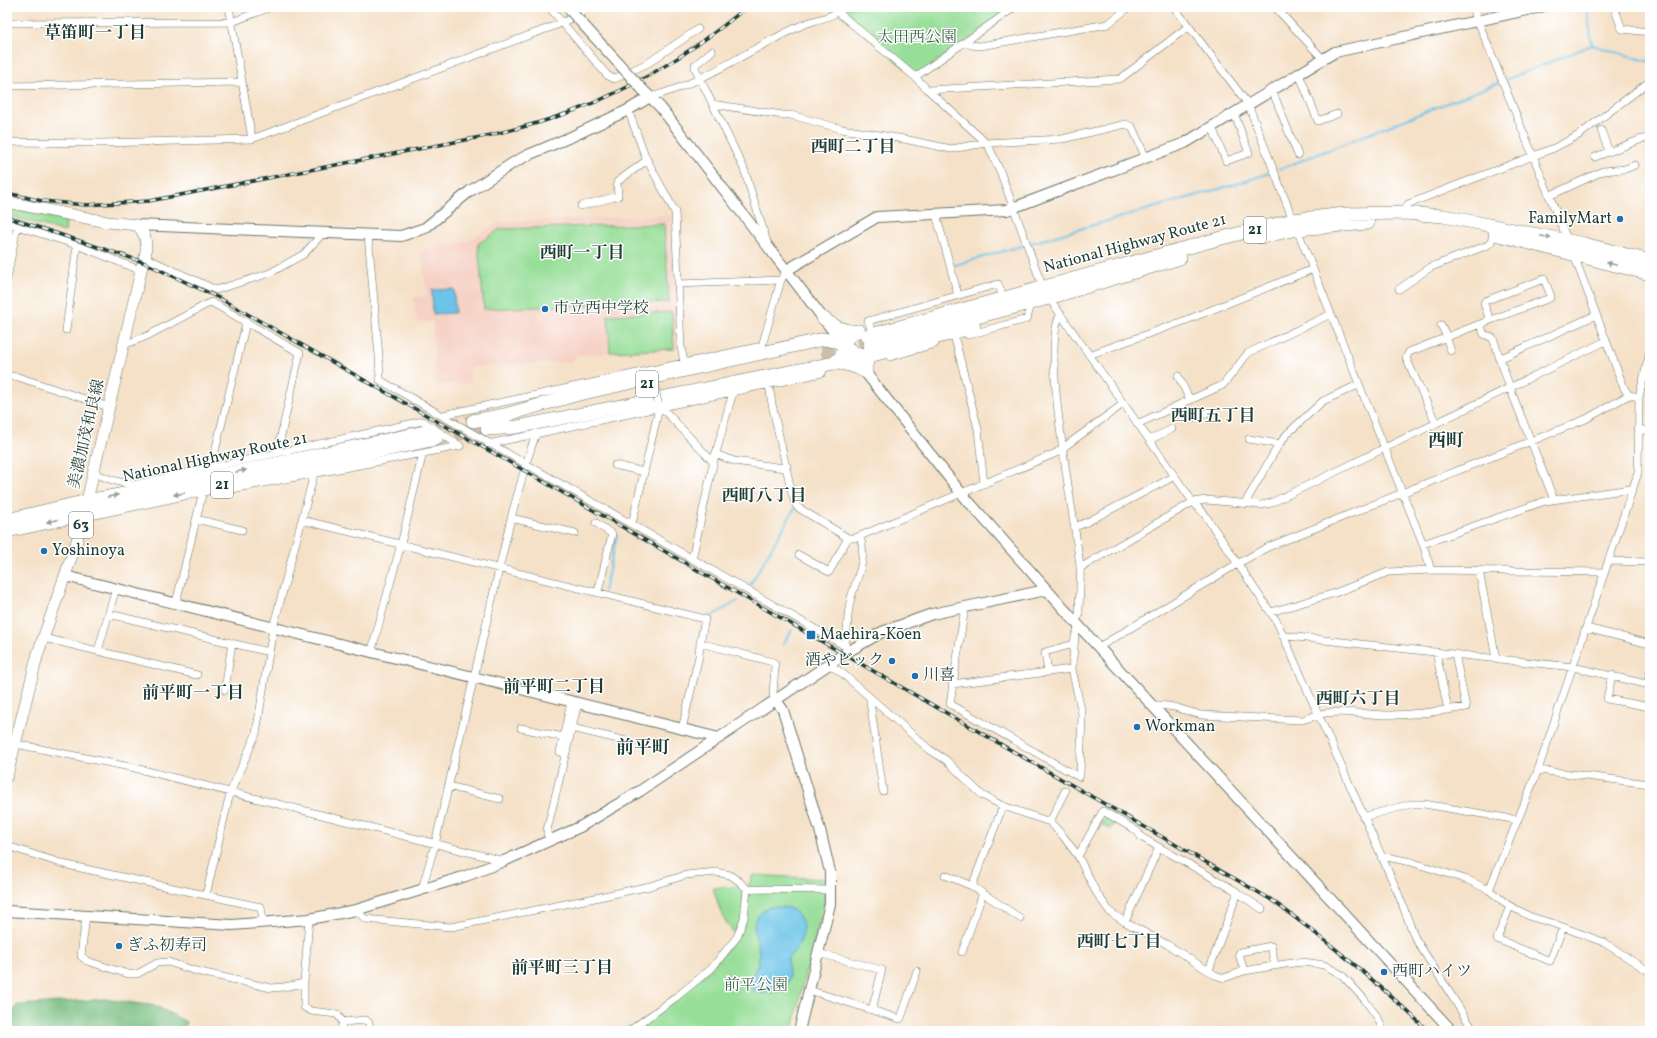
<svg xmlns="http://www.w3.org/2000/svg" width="1657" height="1038" font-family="Vollkorn,'Noto Serif JP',serif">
	<rect width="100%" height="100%" fill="#fff"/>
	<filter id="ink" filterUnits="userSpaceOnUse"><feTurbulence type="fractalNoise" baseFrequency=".025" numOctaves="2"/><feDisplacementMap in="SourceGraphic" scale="8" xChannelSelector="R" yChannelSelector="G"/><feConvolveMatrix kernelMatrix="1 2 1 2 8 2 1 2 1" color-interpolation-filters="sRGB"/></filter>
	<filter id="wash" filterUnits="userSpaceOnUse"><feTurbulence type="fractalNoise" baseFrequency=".012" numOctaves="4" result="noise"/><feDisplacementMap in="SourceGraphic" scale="16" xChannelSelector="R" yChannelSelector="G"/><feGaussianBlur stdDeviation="0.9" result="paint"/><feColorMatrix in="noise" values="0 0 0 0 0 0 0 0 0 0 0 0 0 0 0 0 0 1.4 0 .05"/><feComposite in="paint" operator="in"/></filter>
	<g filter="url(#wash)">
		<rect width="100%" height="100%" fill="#f5e1c8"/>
		<path fill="#f6d1c5" d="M671 215 678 348 675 350 576 355 572 362 471 367V383L435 384 433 321 417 322 413 298 427 295 421 251 444 242 448 247 469 240 500 222Z
			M205 1026 238 1030 242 1031H204Z"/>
		<path fill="#97de98" stroke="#5b8e66" d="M845 7H1015L915 77 839 13Z
			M7 207 66 221 65 232 7 215Z
			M664 224 669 302 484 309 478 244 500 229Z
			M672 312 674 349 610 352 608 315Z
			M1107 816 1116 821 1110 829 1100 824Z
			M753 875 825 879 824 905 802 986 793 1031H629L711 969 737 937 722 916 713 888 735 886 747 889Z"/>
		<path fill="#79bd80" stroke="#4c7d5a" d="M105 999 156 1006 186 1022 183 1031H7V1024L17 1005Z"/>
		<path fill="#6cc4e9" stroke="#46808e" d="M454 289 455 313 433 314 432 290Z
			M769 907C777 907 787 906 793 910 812 924 801 946 788 958 788 975 795 989 773 992 766 993 761 994 754 992 746 975 758 972 759 957 761 937 741 923 769 907Z"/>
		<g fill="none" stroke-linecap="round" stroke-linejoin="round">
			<path stroke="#6cc4e9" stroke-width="2" d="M1587 7 1592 45
				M1508 79 1592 45 1650 62
				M1280 169 1498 83
				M955 265 1243 182 1269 173
				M750 585 795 508
				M604 591 617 535
				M710 617 738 601
				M783 644 792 630"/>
		</g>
	</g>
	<g filter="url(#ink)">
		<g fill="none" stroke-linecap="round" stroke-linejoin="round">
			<path stroke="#cac0aa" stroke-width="13" stroke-dasharray="13 6" stroke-linecap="butt" d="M821 348 867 336
				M822 357 870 345
				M429 431 473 421
				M436 439 481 430"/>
			<defs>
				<path id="street" d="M229 7 252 139
					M549 7 607 75 614 79 648 63 698 29
					M832 7 915 77 928 90 981 138 989 147 1000 171 1040 280 1049 298 1193 502 1205 515 1277 622 1398 893 1415 938 1474 1031
					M1174 7 1248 104 1293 220
					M1275 7 1323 59
					M1474 7 1475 14 1565 234V241
					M1614 7 1622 29 1650 32
					M7 23 232 22 271 7
					M965 42 971 45 980 46 1108 24 1129 7
					M712 51 695 65V68L744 169 767 242
					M1299 74 1318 121 1337 114
					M915 77 1015 7
					M7 86 242 82
					M928 90 1120 79 1189 26
					M1272 90 1298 155
					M650 97C705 83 749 49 800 26 815 19 833 18 845 7
					M712 104 783 115H791L842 129 904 139 951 149 986 143 1062 139 1126 124 1132 127 1146 158
					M628 110 646 158 675 212 681 347 684 362
					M1212 127 1226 161 1249 153 1234 113
					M1601 130 1609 152
					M7 142 102 143 252 139 562 23 591 7
					M1595 157 1642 139 1650 138
					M1549 196 1603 171 1625 169 1635 165
					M581 206 618 196 617 182 647 160
					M1404 213 1408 204 1554 148 1579 135 1650 81
					M936 214 958 295
					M7 223 77 245 142 271
					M1297 229 1423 544 1431 570
					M368 235 379 356 380 380 526 464 511 518 435 844 422 889
					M1576 255V261L1624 388 1629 395
					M146 258 216 290 270 273 304 254 323 233
					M7 279 17 226
					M678 284 781 280
					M1399 289 1431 267 1488 245 1491 242 1493 234
					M1061 314C1039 343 1076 522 1080 567 1081 583 1079 599 1079 615L1075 621
					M1480 324 1550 298 1551 296 1544 279 1485 301 1484 304 1490 320
					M1441 325 1447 337
					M871 328 868 321 998 284 1001 291
					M66 330 77 245
					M968 335 1027 319 1029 311
					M1446 337 1451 351
					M955 339 978 429 984 484
					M124 345 147 336 211 302 300 353 277 453
					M887 350 890 357 935 344
					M1089 355 1184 321 1313 269
					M1499 359 1596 315
					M7 376 18 377 109 407
					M1178 376 1190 400
					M769 385 772 404 792 494 797 507 848 538H855L860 536 1056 453 1123 404
					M1178 405 1187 420 1209 412
					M663 407 664 410 713 462
					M443 415 762 346 781 280 787 270
					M1436 423 1406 358 1409 352 1480 324 1484 334 1493 338 1510 388 1554 500
					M1137 424 1223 385 1248 353 1331 314
					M1638 429 1650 431
					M536 433 526 464 845 646 850 651
					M1249 439 1279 444
					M1149 440 1172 429
					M488 444 822 373 825 365
					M715 454 734 461 784 468 787 466
					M615 465 644 472
					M211 468 246 323
					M94 473 112 480 132 485 423 421 460 446
					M227 490 460 446
					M1245 503 1278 446 1287 434 1323 401 1358 385
					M511 518 575 533
					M196 519 242 530
					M302 520 705 619 700 643 699 656 682 729
					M596 523 612 534 598 592
					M632 524 659 408V403
					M1075 527 1087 522 1175 476
					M1423 544 1545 501 1631 489
					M799 555 829 572 848 538
					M692 559 714 460 733 392
					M1608 561 1650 562
					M1080 568 1193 502 1206 500 1262 505 1271 503 1606 341
					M1479 571 1496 658
					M176 603 202 495 201 490
					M965 607 950 704 1079 777 1080 775 1082 714 1072 669 1075 636 1079 626
					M1271 612 1335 593 1388 572 1431 570 1605 572
					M109 614 269 652
					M1586 628 1650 644
					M1284 637 1287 636 1573 667 1650 685
					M44 638 197 675
					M700 643 773 662 775 665 773 695 776 700
					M845 646C848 631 847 616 850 602 856 576 868 563 860 536
					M1099 647 1237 564 1268 547 1586 419 1629 395 1639 397
					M98 651 116 588
					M1436 652 1448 710
					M371 653 401 544 423 453
					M830 665 842 673 930 750 946 760 982 795 1003 806 1050 822 1063 836 1078 856 1096 892 1110 912 1125 922 1168 945 1215 975 1224 978 1244 971 1285 964 1304 962 1324 965 1342 975 1364 999 1378 1018 1383 1031
					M1048 672 1045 652 1074 644
					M1612 675 1607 699 1650 707
					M952 684 1072 669
					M1647 684 1650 672
					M225 690 232 643
					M870 698V702L883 791
					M1152 705H1160L1174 707 1201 715 1302 720C1310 718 1318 714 1325 713 1347 710 1368 715 1390 715 1415 715 1441 711 1466 707L1455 654
					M521 728 563 737
					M572 728 626 741
					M16 744 135 768 504 861
					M560 752 571 702
					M1538 770 1650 784
					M448 786 500 799
					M1363 817 1411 804H1424L1518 820
					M1050 822 1065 791
					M553 840 547 834V830L578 703
					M7 846 67 865 261 907 263 923
					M1078 856 1103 811 1137 831 1141 837 1236 891V897L1209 970
					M1381 857H1387L1411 862 1468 880 1489 890 1508 905 1531 917 1552 923 1603 942 1650 972
					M945 875 972 886 1020 918
					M972 886 1003 806
					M1489 890 1538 770 1638 473 1639 397 1650 351
					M1236 892 1262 909
					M206 895 230 793 256 734 273 628 314 474
					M1510 906 1497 939 1550 961 1563 927
					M356 910 365 919 451 927 590 899 650 886 686 875 716 872 730 875 740 882 747 889 831 890
					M86 916 81 956 87 961 128 974H137L157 963 168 962 196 971 271 988 284 987 304 983
					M309 919 304 983V1007L311 1011 337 1014 343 1022 340 1031
					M1125 922 1159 847
					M962 952 983 893
					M818 953 882 970 872 1010
					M1244 971 1239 954 1240 952 1271 946 1275 966
					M809 990 900 1019 901 1018 917 971
					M343 1022 366 1020 369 1023 370 1031
					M629 1031 675 998 711 969 737 937 744 918 747 889"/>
				<path id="secondary" d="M642 89 661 108 850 353 962 494 1079 626 1452 1031
					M137 225 401 236 425 228 470 191 513 163 528 155 573 136 628 110 650 97
					M787 270 877 217 1007 210 1185 143 1335 52 1541 7
					M65 576 719 738
					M776 700 783 710 820 830 830 872V904L799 1031
					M7 911 232 925 309 919 356 910 466 876 504 861 580 827 640 791 844 654 882 632 932 614 1046 590"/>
				<path id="primary" d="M7 202 107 222 137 225C139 227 142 230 143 233 147 240 147 255 143 262L84 513 76 544 38 653 7 776"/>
				<path id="highway" d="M1495 234 1650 274
					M1261 237 1297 229 1368 223
					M823 318C834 327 845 333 859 331
					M867 336 1218 239 1293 220 1345 214 1404 213 1443 216 1584 244 1650 261
					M870 345 1049 298 1180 258
					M834 363C847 363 855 366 866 372V365L869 356 974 327
					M501 416 579 394 824 339 839 342 855 353 869 356
					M473 421 510 414
					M487 429 517 427 834 363 841 357 846 339 857 331
					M7 520 87 501 195 481 429 431
					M7 531 436 439"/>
			</defs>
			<use href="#street" stroke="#6a7668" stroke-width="8"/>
			<use href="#secondary" stroke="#6a7668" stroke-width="12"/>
			<use href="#primary" stroke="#6a7668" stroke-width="12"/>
			<use href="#highway" stroke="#6a7668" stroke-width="14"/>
			<use href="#street" stroke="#fff" stroke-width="7"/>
			<use href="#secondary" stroke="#fff" stroke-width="10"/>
			<use href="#primary" stroke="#fff" stroke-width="11"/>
			<use href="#highway" stroke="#fff" stroke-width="13"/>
			<defs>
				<path id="rail" d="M7 193 42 201 86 205 149 201 491 135C510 130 529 126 547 120 621 97 688 56 747 7
					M7 217 143 262 219 298 525 471 1270 899C1325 939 1379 983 1428 1031"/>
			</defs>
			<use href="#rail" stroke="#1f3d34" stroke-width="3.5"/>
			<use href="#rail" stroke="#fff" stroke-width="2" stroke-dasharray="6" stroke-linecap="butt"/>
			<defs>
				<path id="street-bridge" d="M653 375 658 403"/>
				<path id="secondary-bridge" d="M567 7 642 89"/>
			</defs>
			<use href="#street-bridge" stroke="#6a7668" stroke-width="8" stroke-linecap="butt"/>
			<use href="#secondary-bridge" stroke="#6a7668" stroke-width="12" stroke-linecap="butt"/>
			<use href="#street-bridge" stroke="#fff" stroke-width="7"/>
			<use href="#secondary-bridge" stroke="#fff" stroke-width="10"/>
		</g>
		<defs><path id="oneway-solid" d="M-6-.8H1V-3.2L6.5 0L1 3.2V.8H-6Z"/></defs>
		<g fill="#8f9e9a">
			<use href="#oneway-solid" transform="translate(1546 237) rotate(12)"/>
			<use href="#oneway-solid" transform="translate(1612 264) rotate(-165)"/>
			<use href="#oneway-solid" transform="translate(241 471) rotate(-12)"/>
			<use href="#oneway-solid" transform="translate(179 494) rotate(169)"/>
			<use href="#oneway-solid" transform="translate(113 496) rotate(-11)"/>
			<use href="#oneway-solid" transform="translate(52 521) rotate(167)"/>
		</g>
	</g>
	<g fill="#1f6fb2" stroke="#fff" stroke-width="1.5">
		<circle cx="1620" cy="219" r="4"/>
		<circle cx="545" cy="309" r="4"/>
		<circle cx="44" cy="551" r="4"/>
		<rect x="806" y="630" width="10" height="10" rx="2"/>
		<circle cx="892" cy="661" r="4"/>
		<circle cx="915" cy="676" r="4"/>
		<circle cx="1137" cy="727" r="4"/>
		<circle cx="119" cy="946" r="4"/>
		<circle cx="1384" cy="972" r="4"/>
	</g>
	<g text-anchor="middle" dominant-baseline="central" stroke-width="3" stroke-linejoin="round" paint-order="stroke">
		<g fill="#fff" stroke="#627771" stroke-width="1">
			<rect x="1244" y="217" width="22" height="26" rx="3"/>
			<rect x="636" y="371" width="22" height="26" rx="3"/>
			<rect x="211" y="472" width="22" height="26" rx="3"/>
			<rect x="69" y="512" width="24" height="26" rx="3"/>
		</g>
		<g font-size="15" font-weight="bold" fill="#1f3d34">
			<text x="1255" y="230">21</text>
			<text x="647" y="384">21</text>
			<text x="222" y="485">21</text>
			<text x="81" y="525">63</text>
		</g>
		<g font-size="16" fill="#3d654d" stroke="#fff">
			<text x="917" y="38">太田西公園</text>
			<text x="756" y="986">前平公園</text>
		</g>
		<g font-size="16" fill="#1f3d34" stroke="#fff" text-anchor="start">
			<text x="1612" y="219" text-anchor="end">FamilyMart</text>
			<text x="553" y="309">市立西中学校</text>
			<text x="52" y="551">Yoshinoya</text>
			<text x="820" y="635">Maehira-Kōen</text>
			<text x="884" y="661" text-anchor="end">酒やビック</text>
			<text x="923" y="676">川喜</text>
			<text x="1145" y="727">Workman</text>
			<text x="127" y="946">ぎふ初寿司</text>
			<text x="1392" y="972">西町ハイツ</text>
		</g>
		<g font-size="16" fill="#1f3d34" stroke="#fff">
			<text transform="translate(1135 244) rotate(-15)">National Highway Route 21</text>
			<text transform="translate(87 434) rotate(-77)">美濃加茂和良線</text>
			<text transform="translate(215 458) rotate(-12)">National Highway Route 21</text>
		</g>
		<g font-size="17" font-weight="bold" fill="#1f3d34" stroke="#fff">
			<text x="95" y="33">草笛町一丁目</text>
			<text x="853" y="147">西町二丁目</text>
			<text x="582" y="253">西町一丁目</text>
			<text x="1213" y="416">西町五丁目</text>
			<text x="764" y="496">西町八丁目</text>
			<text x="554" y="687">前平町二丁目</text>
			<text x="193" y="693">前平町一丁目</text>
			<text x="1358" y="699">西町六丁目</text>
			<text x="1119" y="942">西町七丁目</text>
			<text x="562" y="968">前平町三丁目</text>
		</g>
		<g font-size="18" font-weight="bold" fill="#1f3d34" stroke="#fff">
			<text x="1446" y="441">西町</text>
			<text x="643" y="748">前平町</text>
		</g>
	</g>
	<rect width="1657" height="1038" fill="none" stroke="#fff" stroke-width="24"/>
</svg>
